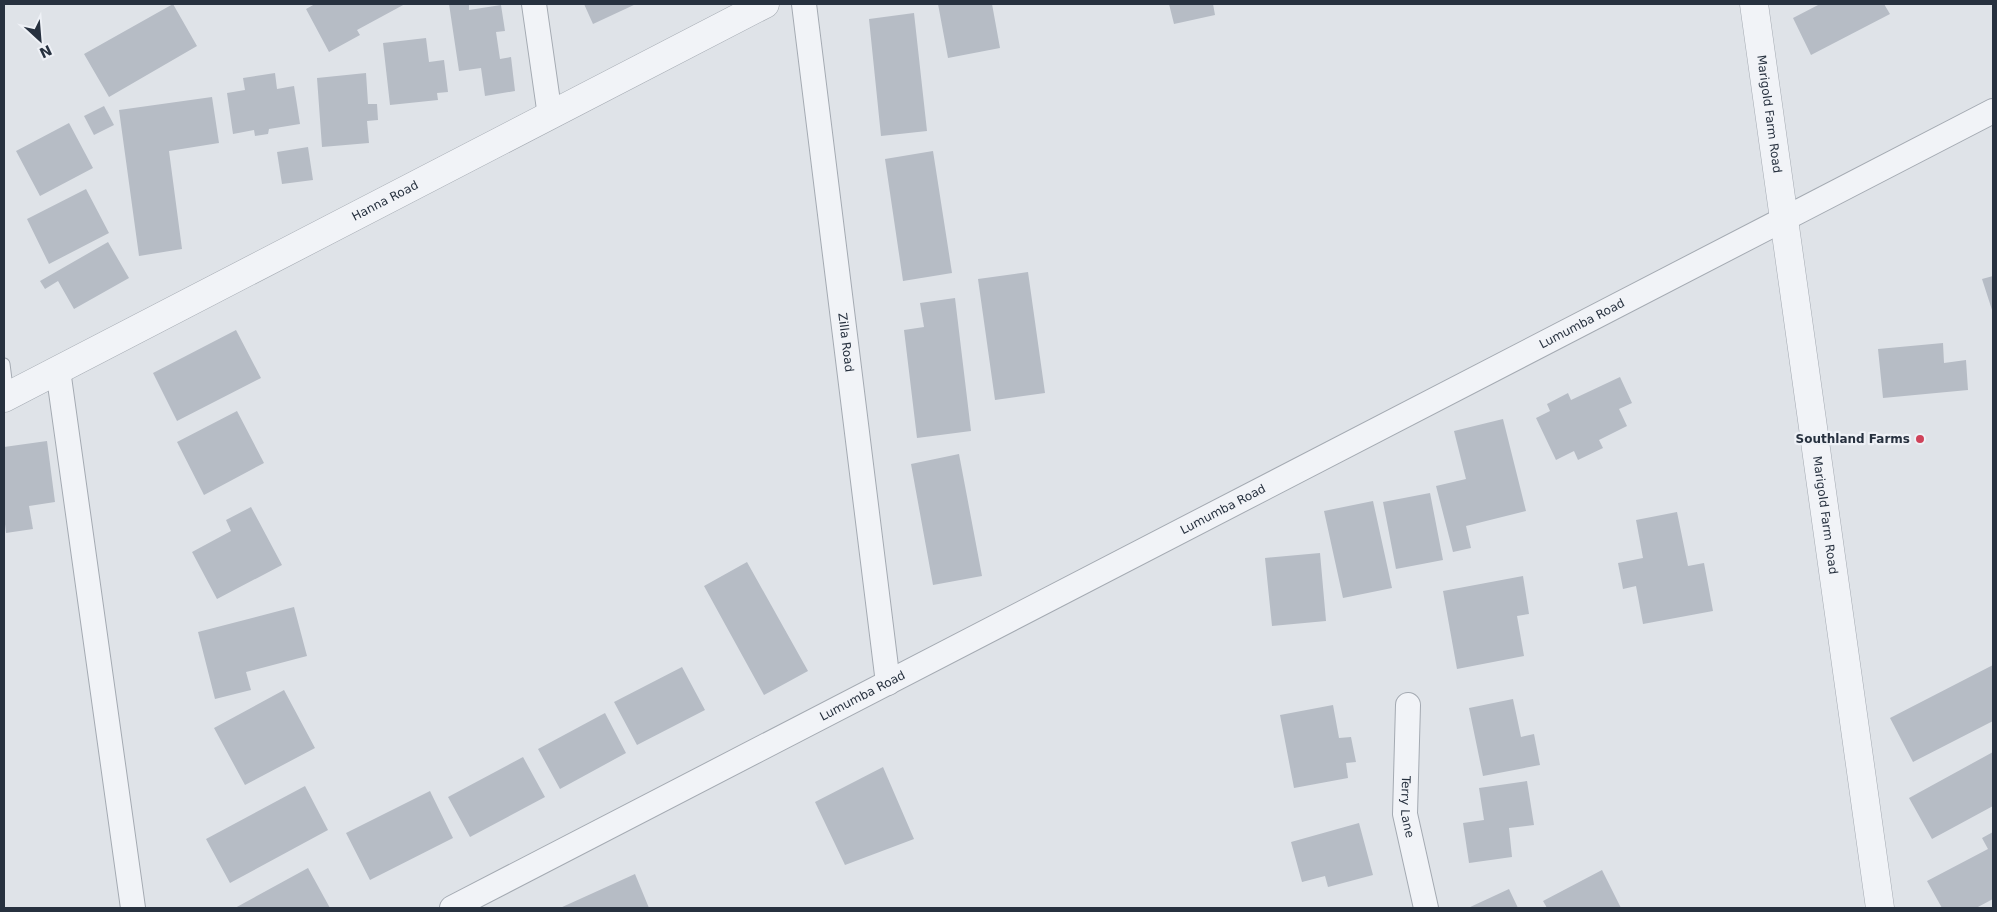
<svg xmlns="http://www.w3.org/2000/svg" width="1997" height="912" font-family="'DejaVu Sans',sans-serif">
	<rect width="100%" height="100%" fill="#dfe3e8"/>
	<path fill="#b6bcc5" d="M173 4 197 46 109 97 84 54Z
		M315 4H405L357 30 360 35 329 52 306 9Z
		M449 4H469V10L501 5 505 31 496 32 500 59 511 57 515 91 485 96 481 68 459 71Z
		M584 4H636L593 24Z
		M938 4H992L1000 48 948 58Z
		M1169 4H1213L1215 15 1174 24Z
		M1820 4H1884L1890 14 1811 55 1793 18Z
		M914 13 927 131 881 136 869 19Z
		M426 38 429 62 444 60 448 92 437 93 438 100 390 105 383 43Z
		M275 73 277 89 294 86 300 124 269 129 268 134 255 136 254 130 233 134 227 93 245 90 243 78Z
		M366 73 368 104H377L378 120 367 121 369 143 322 147 317 78Z
		M212 97 219 143 169 151 182 249 139 256 119 110Z
		M104 106 114 125 94 135 84 116Z
		M69 123 93 168 40 196 16 151Z
		M308 147 313 180 282 184 277 152Z
		M933 151 952 273 903 281 885 159Z
		M86 189 109 233 49 264 27 219Z
		M108 242 129 278 74 309 58 281 45 289 40 281Z
		M1028 272 1045 393 995 400 978 279Z
		M1993 276V313L1982 279Z
		M955 298 971 431 917 438 904 330 924 327 920 303Z
		M236 330 261 378 177 421 153 373Z
		M1943 343 1944 363 1966 360 1968 390 1883 398 1878 349Z
		M1620 377 1632 403 1619 409 1627 426 1599 440 1603 448 1578 460 1574 451 1556 460 1536 418 1550 411 1547 404 1568 393 1571 400Z
		M237 411 264 463 204 495 177 442Z
		M1503 419 1526 511 1466 526 1471 548 1453 552 1436 486 1466 479 1454 431Z
		M47 441 55 502 29 506 33 529 6 533 4 515V447Z
		M959 454 982 576 933 585 911 464Z
		M1430 493 1443 560 1396 569 1383 502Z
		M1373 501 1392 588 1343 598 1324 511Z
		M251 507 282 565 217 599 192 552 231 531 226 520Z
		M1677 512 1688 566 1704 563 1713 611 1643 624 1636 586 1623 589 1618 563 1643 558 1636 520Z
		M1320 553 1326 621 1272 626 1265 558Z
		M747 562 808 671 764 695 704 586Z
		M1523 576 1529 614 1517 616 1524 656 1457 669 1443 591Z
		M294 607 307 656 246 672 251 690 215 699 198 632Z
		M1993 665V721L1913 762 1890 718Z
		M682 667 705 710 637 745 614 702Z
		M284 690 315 748 245 785 214 728Z
		M1513 699 1521 737 1534 734 1540 765 1483 776 1469 708Z
		M1333 705 1339 738 1351 737 1356 762 1346 763 1348 778 1294 788 1280 715Z
		M605 713 626 753 560 789 538 749Z
		M1993 752V806L1932 839 1909 798Z
		M523 757 545 797 470 837 448 797Z
		M883 767 914 839 845 865 815 802Z
		M1527 781 1534 825 1509 828 1512 857 1469 863 1463 823 1484 820 1479 788Z
		M305 786 328 830 230 883 206 839Z
		M430 791 453 838 370 880 346 833Z
		M1359 823 1373 875 1328 887 1325 876 1302 882 1291 842Z
		M1993 832V899L1976 908H1942L1927 881 1988 849 1982 838Z
		M308 868 330 908H235Z
		M1602 870 1621 908H1547L1543 901Z
		M635 874 649 908H560Z
		M1509 889 1518 908H1468Z"/>
	<g fill="none" stroke-linecap="round" stroke-linejoin="round">
		<defs>
			<path id="service" d="M4 364 8 395"/>
			<g id="minor">
				<path d="M534 4 550 116"/>
				<path id="s1" d="M804 4 888 683"/>
				<path d="M58 370 133 908"/>
				<path id="s2" d="M1408 705 1405 814 1426 908"/>
				<path id="s3" d="M452 908 1993 111"/>
			</g>
			<g id="tertiary">
				<path id="s4" d="M1754 4 1880 908"/>
				<path id="s5" d="M4 398 765 4"/>
			</g>
		</defs>
		<use href="#service" stroke="#a4aab2" stroke-width="13"/>
		<use href="#minor" stroke="#a4aab2" stroke-width="26"/>
		<use href="#tertiary" stroke="#a4aab2" stroke-width="29"/>
		<use href="#service" stroke="#f1f3f7" stroke-width="11"/>
		<use href="#minor" stroke="#f1f3f7" stroke-width="24"/>
		<use href="#tertiary" stroke="#f1f3f7" stroke-width="28"/>
	</g>
	<circle fill="#cf4259" stroke="#eef1f6" stroke-width="2" cx="1920" cy="439" r="5"/>
	<g text-anchor="middle" dominant-baseline="central" stroke-width="4.5" stroke-linejoin="round" paint-order="stroke">
		<g font-size="12" fill="#27313f" stroke="#eef1f6">
			<text stroke="none"><textPath href="#s4" startOffset="111">Marigold Farm Road</textPath></text>
			<text stroke="none"><textPath href="#s5" startOffset="429">Hanna Road</textPath></text>
			<text stroke="none"><textPath href="#s3" startOffset="1272">Lumumba Road</textPath></text>
			<text stroke="none"><textPath href="#s1" startOffset="341">Zilla Road</textPath></text>
			<text stroke="none"><textPath href="#s3" startOffset="868">Lumumba Road</textPath></text>
			<text stroke="none"><textPath href="#s4" startOffset="516">Marigold Farm Road</textPath></text>
			<text stroke="none"><textPath href="#s3" startOffset="462">Lumumba Road</textPath></text>
			<text stroke="none"><textPath href="#s2" startOffset="102">Terry Lane</textPath></text>
		</g>
		<g font-size="12" font-weight="bold" fill="#27313f" stroke="#eef1f6" text-anchor="end">
			<text x="1910" y="439">Southland Farms</text>
		</g>
	</g>
	<rect width="1997" height="912" fill="none" stroke="#27313f" stroke-width="10"/>
	<g transform="translate(40 40) rotate(154)" stroke="#eef1f6" stroke-width="4" paint-order="stroke">
	<path d="M0-4L9 19L0 12L-9 19Z" fill="#27313f"/>
	<text y="-8" font-size="14" font-weight="bold" text-anchor="middle" fill="#27313f">N</text>
	</g>
</svg>
